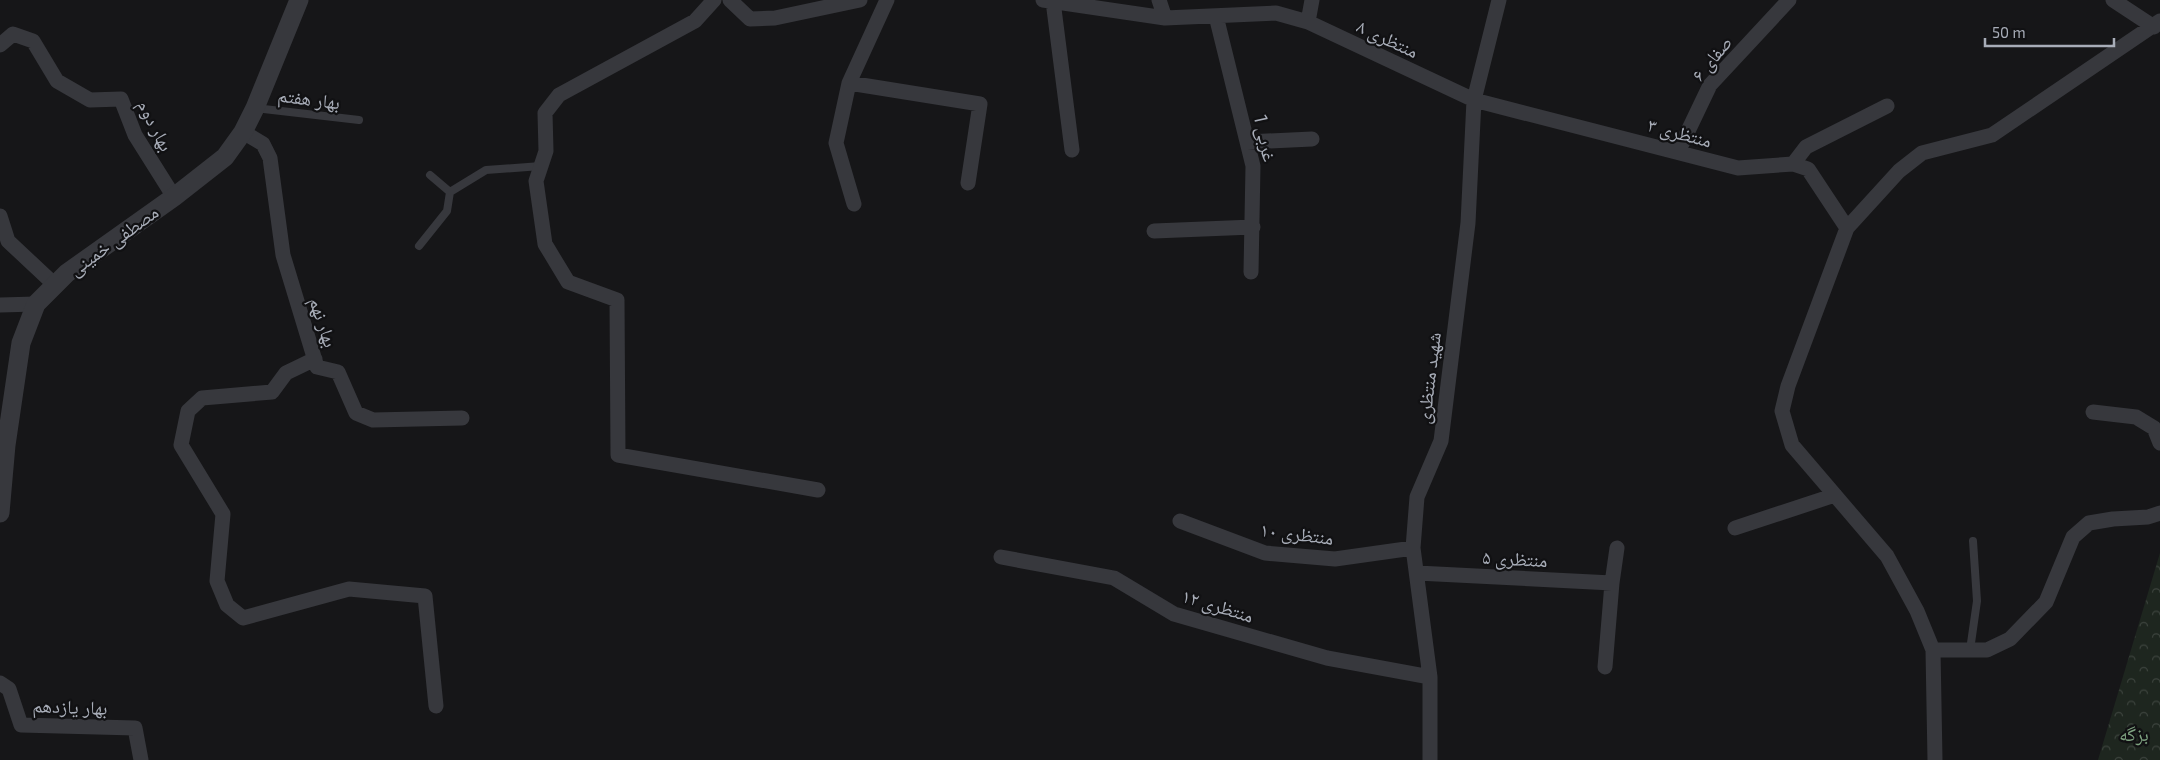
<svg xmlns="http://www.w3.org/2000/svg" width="2160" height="760" font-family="'Exo 2','Noto Naskh Arabic',sans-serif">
	<defs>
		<pattern id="forest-crowns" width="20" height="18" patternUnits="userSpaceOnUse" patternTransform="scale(1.25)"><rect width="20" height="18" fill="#1e261f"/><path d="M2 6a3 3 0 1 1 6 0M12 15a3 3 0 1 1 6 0" fill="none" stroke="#3c433d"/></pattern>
	</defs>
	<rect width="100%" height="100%" fill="#161618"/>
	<path fill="url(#forest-crowns)" d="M2160 553V760H2098Z"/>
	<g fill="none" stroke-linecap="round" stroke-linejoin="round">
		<path stroke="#37383d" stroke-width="8" d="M255 108 359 120
			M430 175 450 192 486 170 541 166
			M419 246 447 211 450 192
			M1970 650 1977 601 1973 541"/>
		<path stroke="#37383d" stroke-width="15" d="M714 0 695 21 559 95 545 113 546 151 536 181 545 244 568 282 617 300 618 455 818 490
			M730 0 750 19 775 18 860 0
			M1043 0 1165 18 1276 13 1308 22 1474 100 1738 168 1793 164 1808 169 1847 228
			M1159 0 1165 18
			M2113 0 2154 27
			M1053 1 1072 150
			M1216 16 1253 166 1251 272
			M1308 22 1312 0
			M0 45 13 34 33 41 57 81 90 100 121 99 135 135 174 197
			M849 83 980 104 968 183
			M243 132 263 144 270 158 283 255 317 367 338 372 356 413 373 420 462 418
			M1247 142 1312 139
			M1678 152 1710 85 1789 0
			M1793 164 1806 147 1887 106
			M854 204 836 143 849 83 887 0
			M0 216 8 241 55 285
			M1154 231 1253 227
			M0 305 36 304
			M315 359 286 373 272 392 202 398 188 411 181 445 223 514 217 581 227 605 243 618 349 589 425 596 436 706
			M2093 412 2136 417 2154 428 2160 443
			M1180 521 1265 553 1335 559 1413 548
			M1735 528 1835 495
			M1001 557 1114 578 1174 614 1327 658 1430 677
			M1417 573 1612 583
			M1933 650H1987L2010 639 2046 602 2073 537 2089 523 2113 519 2148 517 2160 513
			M1605 667 1612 583 1617 548
			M0 683 9 689 21 725 135 728 141 760
			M1430 760V677L1413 548 1417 497 1441 441 1468 223 1474 100 1499 0
			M1935 760 1933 650 1917 611 1887 556 1792 445 1782 411 1788 386 1847 228 1899 171 1922 153 1992 135 2160 21"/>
		<path stroke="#37383d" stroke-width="19" d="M0 513 6 445 21 343 36 304 67 273 174 197 225 157 243 132 255 108 299 0"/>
	</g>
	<g text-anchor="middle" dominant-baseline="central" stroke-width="4.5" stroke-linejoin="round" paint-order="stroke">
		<g font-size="19" fill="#a8adb8" stroke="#111113">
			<text transform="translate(1388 38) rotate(25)">منتظری ۸</text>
			<text transform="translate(1711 58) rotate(-51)">صفای ۶</text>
			<text transform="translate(309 98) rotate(7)">بهار هفتم</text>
			<text transform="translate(156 125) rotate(63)">بهار دوم</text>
			<text transform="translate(1680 132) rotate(15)">منتظری ۳</text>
			<text transform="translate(1266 138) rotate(78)">غربی 1</text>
			<text transform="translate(113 240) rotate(-36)">مصطفی خمینی</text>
			<text transform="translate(324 322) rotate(72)">بهار نهم</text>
			<text transform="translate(1428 378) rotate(-83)">شهید منتظری</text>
			<text transform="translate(1297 533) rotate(7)">منتظری ۱۰</text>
			<text transform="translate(1515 558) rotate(3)">منتظری ۵</text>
			<text transform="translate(1218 605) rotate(17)">منتظری ۱۲</text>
			<text transform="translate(70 706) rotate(2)">بهار یازدهم</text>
		</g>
		<g font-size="19" fill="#7fa381" stroke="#111113">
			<text x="2134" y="733">بزگه</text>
		</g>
	</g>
	<path d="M1985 38v8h129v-8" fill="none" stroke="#a8adb8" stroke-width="2.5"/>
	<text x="1992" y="38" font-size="15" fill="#a8adb8" stroke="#111113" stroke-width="4" paint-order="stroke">50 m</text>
</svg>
